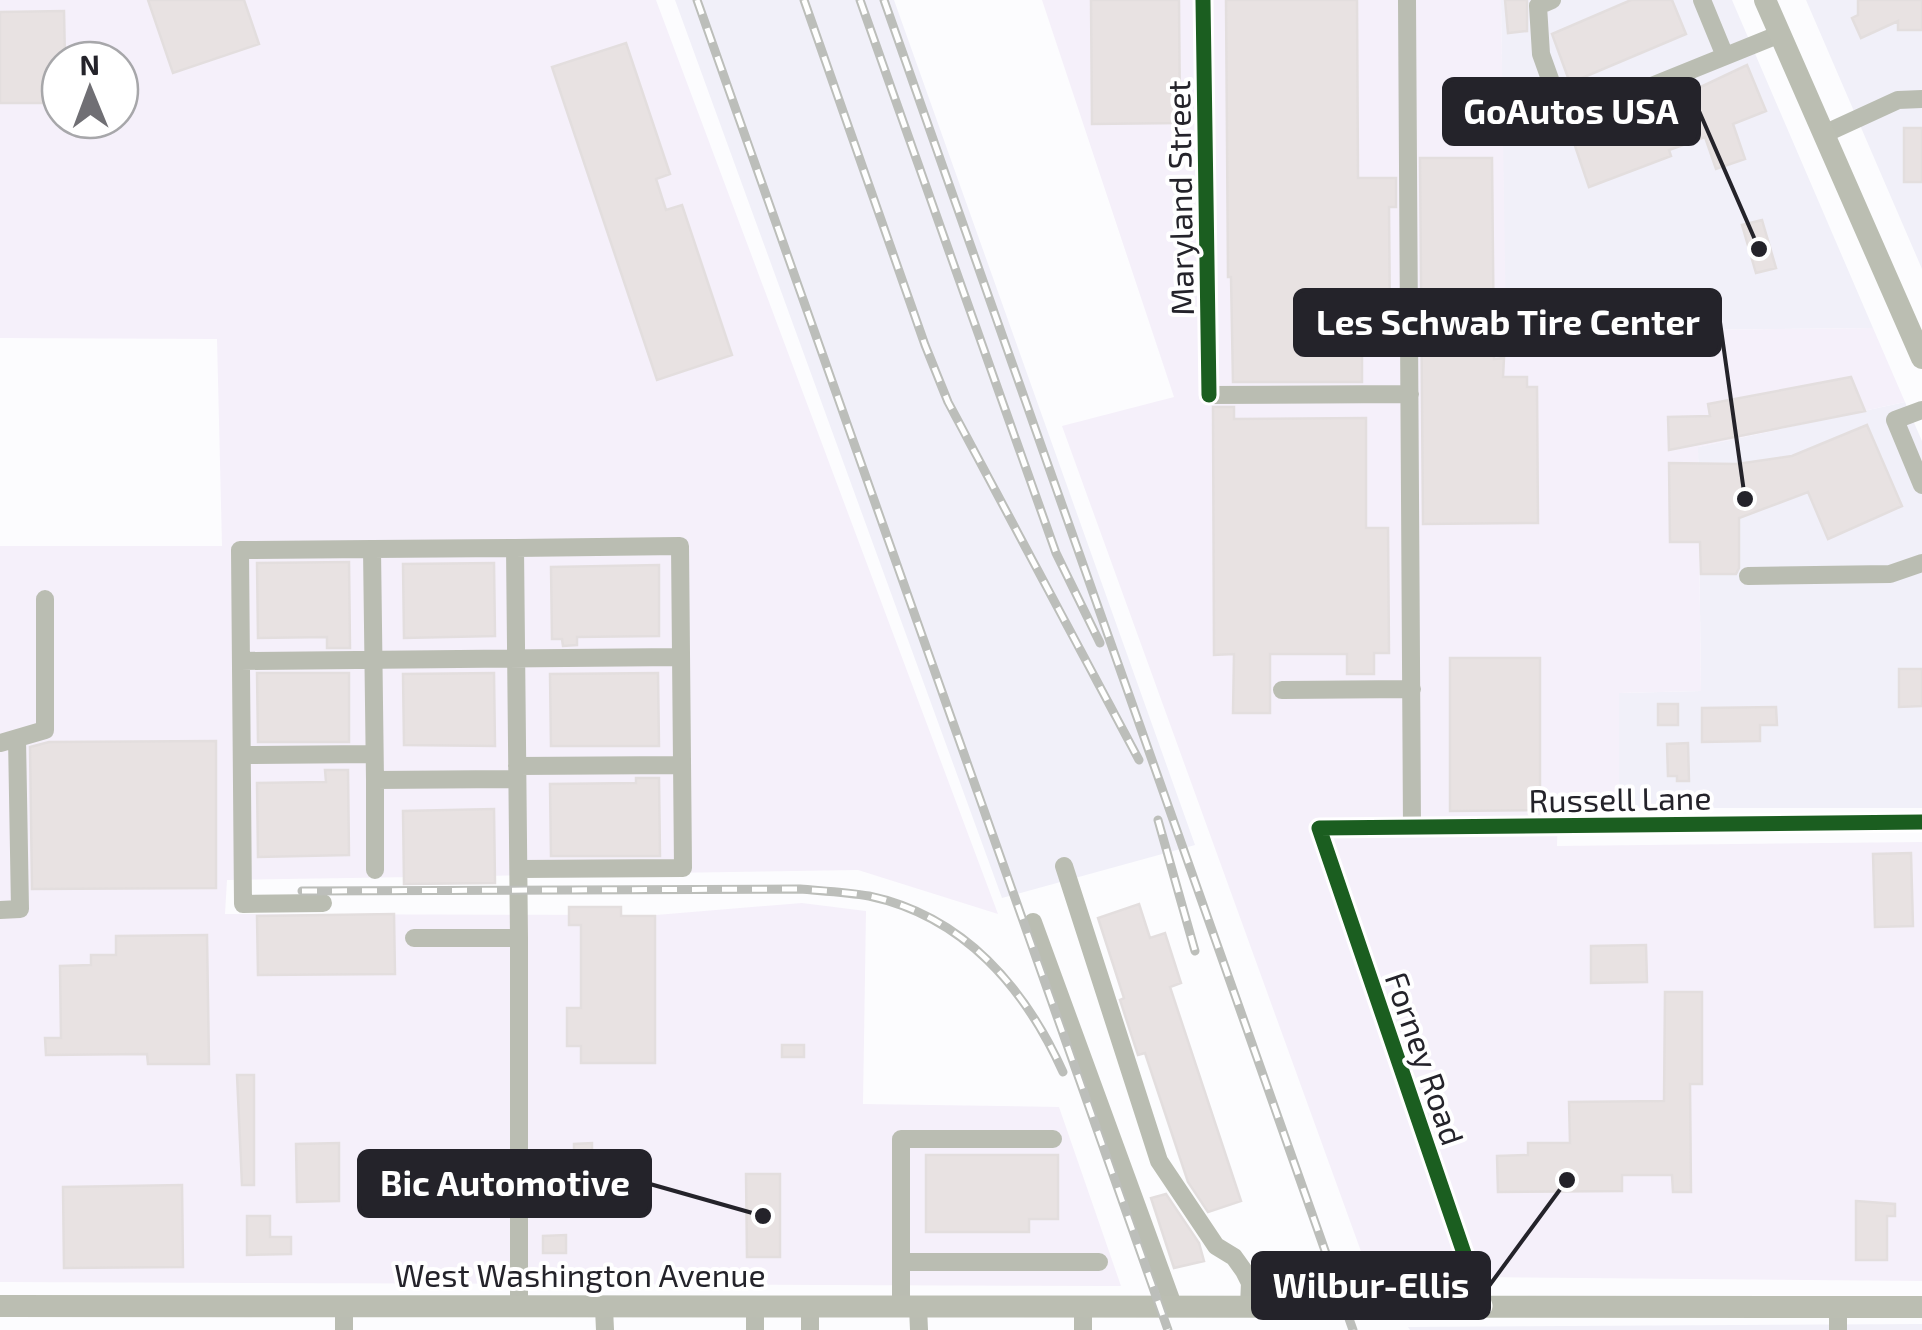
<svg xmlns="http://www.w3.org/2000/svg" width="1922" height="1330" font-family="'Exo 2',sans-serif">
	<rect width="100%" height="100%" fill="#fcfcfe"/>
	<path fill="#f1f0f9" d="M675 0H894L1195 845 1002 898Z
		M1501 0H1732L1873 328 1505 332Z
		M1806 0H1922V269Z
		M1905 402 1922 441V808H1619V693L1701 691 1698 447Z
		M1922 1324V1330H1410L1408 1327Z"/>
	<path fill="#f5f0fa" fill-rule="evenodd" d="M0 0H656L998 914 858 870 227 880 225 914 656 915 802 903 866 911 863 1104 1059 1107 1121 1286 0 1282V546H222L217 339 0 338ZM60 60H120V120H60Z
		M1042 0H1501L1506 332 1873 328 1905 402 1698 447 1701 691 1619 693V808L1558 809 1557 846 1922 842V1281L1476 1277 1371 1279 1062 426 1174 397Z"/>
	<path fill="#e8e2e2" stroke="#e3dede" stroke-width="2.5" d="M148 0H244L259 44 173 73Z
		M1091 0H1179L1180 123 1092 124Z
		M1226 0H1357L1358 178H1396V207H1389L1390 330H1381V334H1362V382H1233L1231 277H1228Z
		M1505 0H1527V31L1508 33Z
		M1631 0H1672L1686 34 1570 83 1552 34Z
		M1858 0H1922V30H1898V21L1861 38 1852 18 1858 15Z
		M64 11 65 60H60V103H0V12Z
		M626 43 670 174 656 179 666 210 682 205 732 355 657 380 552 67Z
		M1747 65 1766 111 1733 124 1745 159 1716 169 1705 137 1669 150 1671 156 1589 187 1573 140 1633 119Z
		M1904 128H1922V182H1904Z
		M1420 158H1492L1494 359 1504 358 1503 377H1527V387H1537L1538 523 1423 524Z
		M1762 220 1776 268 1756 273 1742 225Z
		M1851 377 1865 411 1669 450 1668 417 1710 416 1708 404Z
		M1213 407H1234V419L1366 418V528H1388L1389 653H1374V674H1347V654H1270V713H1233L1234 654 1214 655Z
		M1867 425 1902 506 1828 539 1808 492 1739 518V568L1736 574H1701L1700 542H1670L1669 463 1737 464 1792 456Z
		M349 562 350 648H327V637L258 638 257 563Z
		M494 563 495 636 404 638 403 564Z
		M659 565V636L577 637V645L563 646 562 639H552L551 567Z
		M1450 658H1540V810L1450 811Z
		M1899 669H1922V706L1899 707Z
		M257 673H349V742H258Z
		M494 673 495 746 404 745 403 674Z
		M658 673 659 746H551L550 674Z
		M1658 704H1678V725H1658Z
		M1776 707 1777 725H1760V741L1702 742V708Z
		M216 741V888L32 889 30 747 49 742Z
		M1688 743 1689 781H1677V776H1668L1667 744Z
		M325 770H348L349 855 258 857 257 783 326 782Z
		M636 778H659L660 856H551L550 784 636 783Z
		M494 809 495 883 404 884 403 811Z
		M1911 853 1913 926 1875 927 1873 854Z
		M1139 904 1150 938 1165 933 1181 983 1170 987 1241 1201 1208 1212 1188 1182 1145 1053 1138 1055 1120 1000 1124 998 1098 918Z
		M569 907H621V916H655V1063H581V1046H567V1008H581V925H569Z
		M394 914 395 974 258 975 257 916Z
		M207 935 209 1064H148L147 1054 46 1055 45 1038H61L60 966 91 965V955H116V936Z
		M1646 945 1647 982 1591 983V946Z
		M1665 992H1702V1084H1690L1691 1192H1673L1672 1175H1622V1191L1498 1192 1497 1156 1528 1155V1143H1570L1569 1102 1664 1101Z
		M782 1045H804V1057H782Z
		M237 1075H254V1185H242Z
		M339 1143V1201L297 1202 296 1144Z
		M592 1143V1152H618V1165L629 1164V1201L536 1202 535 1165H574V1144Z
		M926 1155H1058V1219H1029V1232H926Z
		M746 1174H780V1257H747Z
		M182 1185 183 1267 64 1268 63 1187Z
		M1166 1194 1199 1243 1204 1261 1174 1268 1151 1198Z
		M1856 1201 1895 1204V1216H1887V1260H1856Z
		M247 1216H270V1237H291V1254L247 1255Z
		M566 1235V1253H543V1236Z"/>
	<g fill="none" stroke-linecap="round" stroke-linejoin="round">
		<path stroke="#babdb2" stroke-width="18" d="M1203 0 1209 395 1410 394
			M1407 0 1412 828
			M1552 0 1538 6 1541 54 1565 121 1780 34
			M1702 0 1725 56
			M1824 134 1898 100 1922 99
			M1922 410 1895 420 1922 485
			M372 549 515 548
			M1748 576 1890 574 1922 563
			M241 661 681 657
			M1282 690 1412 689
			M0 743 45 730V599
			M242 755 374 754
			M517 766 682 765
			M1064 866 1159 1161 1216 1246 1234 1257 1244 1271 1250 1283 1249 1306
			M519 869 683 868 680 546 515 548 519 938
			M375 870V780L517 779
			M323 903 243 904 240 550 372 549 375 780
			M0 910 20 909 17 738
			M1033 922 1173 1305
			M414 938H519V1307
			M901 1262H1099
			M1083 1306V1330
			M1482 1306 1319 828 1922 822
			M810 1307V1330
			M901 1307V1139H1053
			M918 1307 919 1330
			M1838 1307V1330
			M604 1308 605 1330
			M755 1308V1330
			M344 1330V1306"/>
		<path stroke="#bbbeb2" stroke-width="22" d="M1765 0 1922 358
			M0 1306 1922 1307"/>
		<defs>
			<path id="rail" d="M697 0 1168 1330
				M804 0 925 345 948 402 1139 760
				M860 0 1056 553 1100 643
				M884 0 1353 1330
				M1158 820 1195 951
				M302 891 800 889C823 891 847 892 869 896 964 916 1025 988 1063 1072"/>
		</defs>
		<use href="#rail" stroke="#bcbeba" stroke-width="9"/>
		<use href="#rail" stroke="#fff" stroke-width="5" stroke-dasharray="15" stroke-linecap="butt"/>
		<defs>
			<path id="cycleway" d="M1203 0 1209 395
				M1482 1306 1319 828 1922 822"/>
		</defs>
		<use href="#cycleway" stroke="#fff" stroke-width="21"/>
		<use href="#cycleway" stroke="#1b5e20" stroke-width="15"/>
	</g>
	<g text-anchor="middle" dominant-baseline="central" stroke-width="8" stroke-linejoin="round" paint-order="stroke">
		<g font-size="32" fill="#24232a" stroke="#fff">
			<text transform="translate(1179 198) rotate(-91)">Maryland Street</text>
			<text transform="translate(1620 798) rotate(-1)">Russell Lane</text>
			<text transform="translate(1426 1058) rotate(71)">Forney Road</text>
			<text x="580" y="1274">West Washington Avenue</text>
		</g>
	</g>
	<path fill="none" stroke="#24232a" stroke-width="4" d="M1759 249L1699 111M1745 499L1720 322M763 1216L650 1184M1567 1180L1489 1286"/>
	<g fill="#24232a" stroke="#fff" stroke-width="4">
		<circle cx="1759" cy="249" r="10"/>
		<circle cx="1745" cy="499" r="10"/>
		<circle cx="763" cy="1216" r="10"/>
		<circle cx="1567" cy="1180" r="10"/>
	</g>
	<g fill="#24232a" stroke="#24232a" stroke-width="4">
		<rect x="1444" y="79" width="255" height="65" rx="10"/>
		<rect x="1295" y="290" width="425" height="65" rx="10"/>
		<rect x="359" y="1151" width="291" height="65" rx="10"/>
		<rect x="1253" y="1253" width="236" height="65" rx="10"/>
	</g>
	<g font-size="35" text-anchor="middle" font-weight="bold" fill="#fff">
		<text x="1571" y="124">GoAutos USA</text>
		<text x="1508" y="335">Les Schwab Tire Center</text>
		<text x="505" y="1196">Bic Automotive</text>
		<text x="1371" y="1298">Wilbur-Ellis</text>
	</g>
	<g transform="translate(90 90) rotate(359)"><circle r="48" fill="#ffffff" stroke="#a7a7aa" stroke-width="2.5"/>
	<path d="M0-8L18 38L0 25L-18 38Z" fill="#706f74"/>
	<text y="-15" font-size="28" font-weight="bold" text-anchor="middle" fill="#24232a">N</text>
	</g>
</svg>
